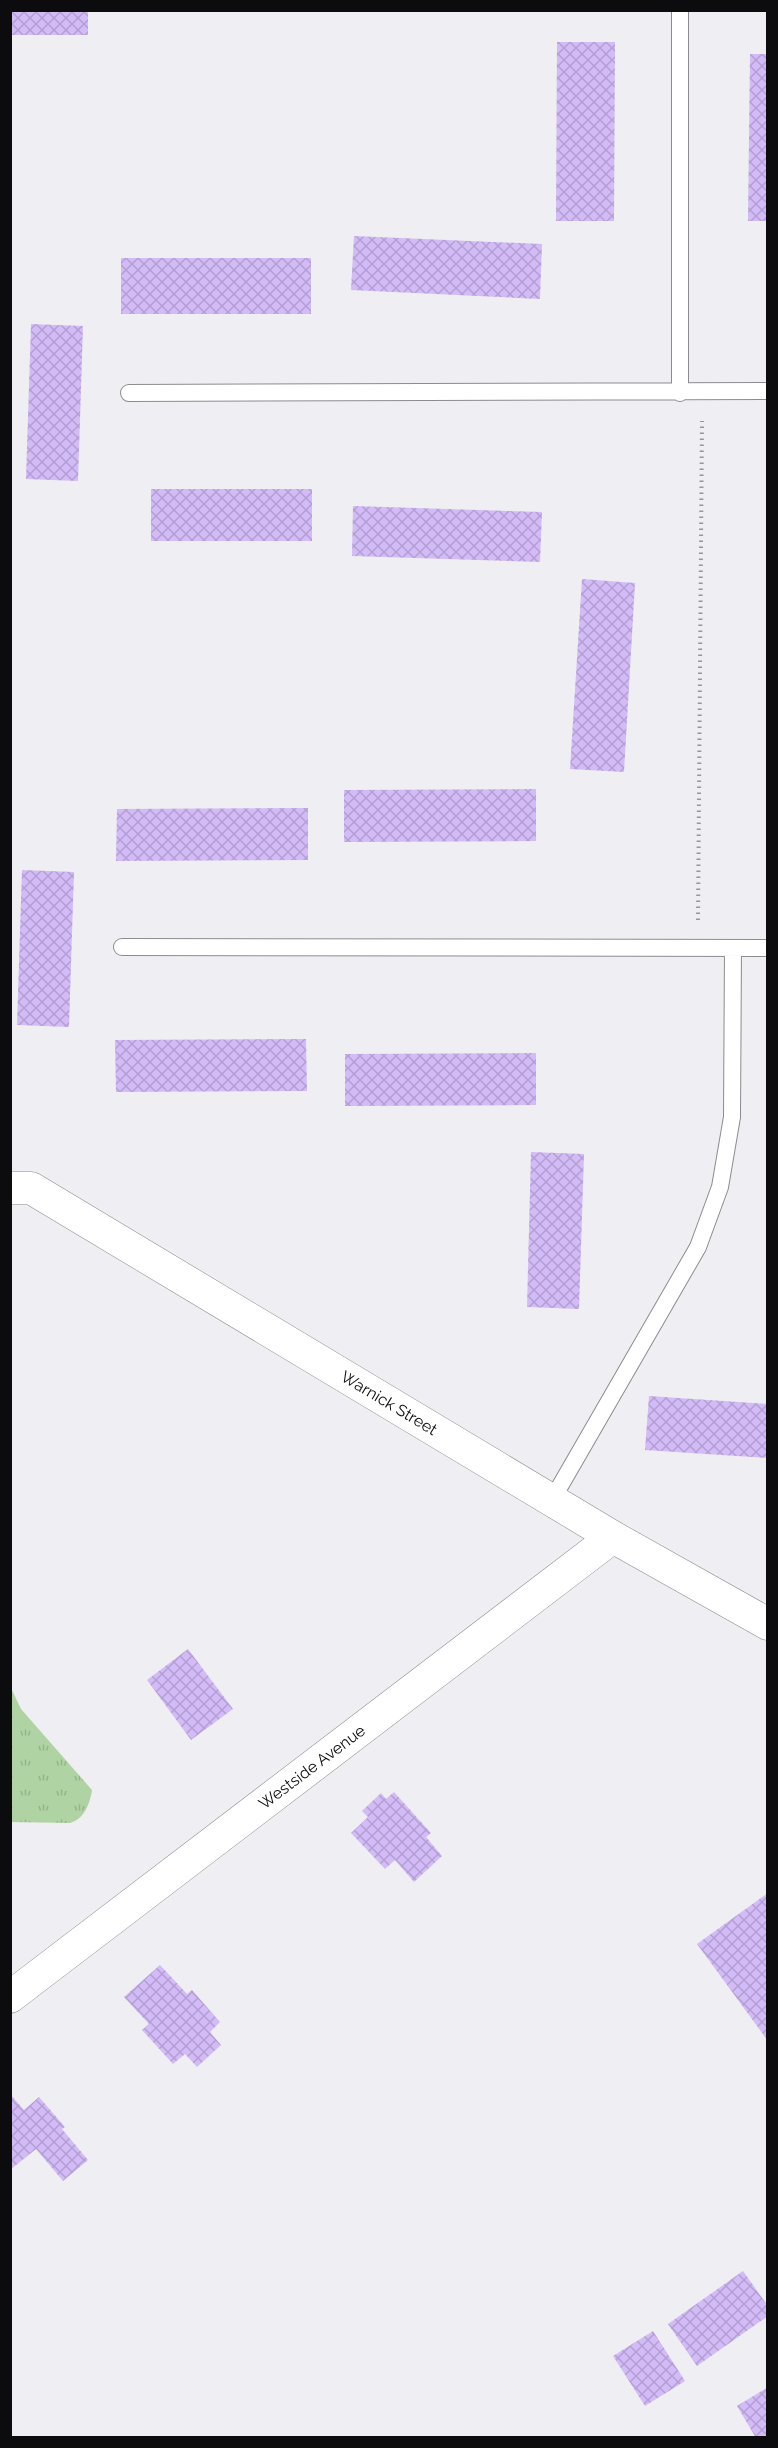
<svg xmlns="http://www.w3.org/2000/svg" width="778" height="2448" font-family="Raleway,sans-serif">
	<defs>
		<pattern id="park-tufts" width="24" height="20" patternUnits="userSpaceOnUse" patternTransform="scale(1.5)"><rect width="24" height="20" fill="#b0d3a3"/><path d="M3 7l-1-3M5 7V3M7 7l1-3M15 17l-1-3M17 17v-4M19 17l1-3" fill="none" stroke="#96b48b"/></pattern>
		<pattern id="building-cross-hatch" width="8" height="8" patternUnits="userSpaceOnUse" patternTransform="scale(1.5)"><rect width="8" height="8" fill="#d3bbf8"/><path d="M0 0l8 8M0 8l8-8" fill="none" stroke="#b49fd3"/></pattern>
	</defs>
	<rect width="100%" height="100%" fill="#efeef2"/>
	<path fill="url(#park-tufts)" d="M11 1688 21 1709 92 1790C90 1804 84 1819 70 1823L11 1822Z"/>
	<path fill="url(#building-cross-hatch)" d="M10 10H88V35H10Z
		M557 42H615L614 221H556Z
		M750 54H768V221H748Z
		M354 236 542 244 540 299 351 290Z
		M121 258H311V314H121Z
		M31 324 83 326 78 481 26 479Z
		M151 489H312V541H151Z
		M353 506 542 512 540 562 352 556Z
		M582 579 635 583 624 772 570 769Z
		M536 789V841L344 842V790Z
		M308 808V860L116 861 117 809Z
		M22 870 74 872 69 1027 17 1025Z
		M306 1039 307 1091 116 1092 115 1040Z
		M536 1053V1105L345 1106V1054Z
		M531 1152 584 1154 579 1309 527 1307Z
		M649 1396 768 1404V1458L645 1450Z
		M188 1649 233 1709 191 1740 147 1680Z
		M394 1792 431 1833 426 1837 442 1856 414 1882 395 1860 385 1869 351 1833 368 1817 362 1811 381 1793 386 1799Z
		M768 1893V2041L697 1944Z
		M160 1965 187 1994 192 1990 220 2022 210 2032 221 2045 197 2067 185 2054 173 2064 142 2030 149 2024 124 1997Z
		M10 2094 24 2110 39 2097 65 2127 62 2129 88 2160 63 2181 36 2149 10 2170Z
		M743 2271 768 2306V2316L697 2366 668 2324Z
		M653 2331 685 2381 645 2406 613 2356Z
		M768 2387V2438H756L737 2406Z"/>
	<g fill="none" stroke-linecap="round" stroke-linejoin="round">
		<defs>
			<path id="lane" d="M680 10V393
				M129 393 768 391
				M122 947 768 948
				M552 1500 698 1247 720 1187 732 1117 733 948"/>
			<path id="street" d="M10 1188H31L613 1537 768 1624
				M10 1997 613 1537"/>
		</defs>
		<use href="#lane" stroke="#8d8b8f" stroke-width="18"/>
		<use href="#street" stroke="#8d8b8f" stroke-width="33"/>
		<path stroke="#969598" stroke-width="4" stroke-dasharray="1.5 4.5" stroke-linecap="butt" d="M698 920 702 421"/>
		<use href="#lane" stroke="#fff" stroke-width="16"/>
		<use href="#street" stroke="#fff" stroke-width="32"/>
	</g>
	<g text-anchor="middle" dominant-baseline="central" stroke-width="6" stroke-linejoin="round" paint-order="stroke">
		<g font-size="16" fill="#0c0b0d" stroke="#fff">
			<text transform="translate(389 1403) rotate(31)">Warnick Street</text>
			<text transform="translate(312 1767) rotate(-37)">Westside Avenue</text>
		</g>
	</g>
	<rect width="778" height="2448" fill="none" stroke="#0c0b0d" stroke-width="24"/>
</svg>
